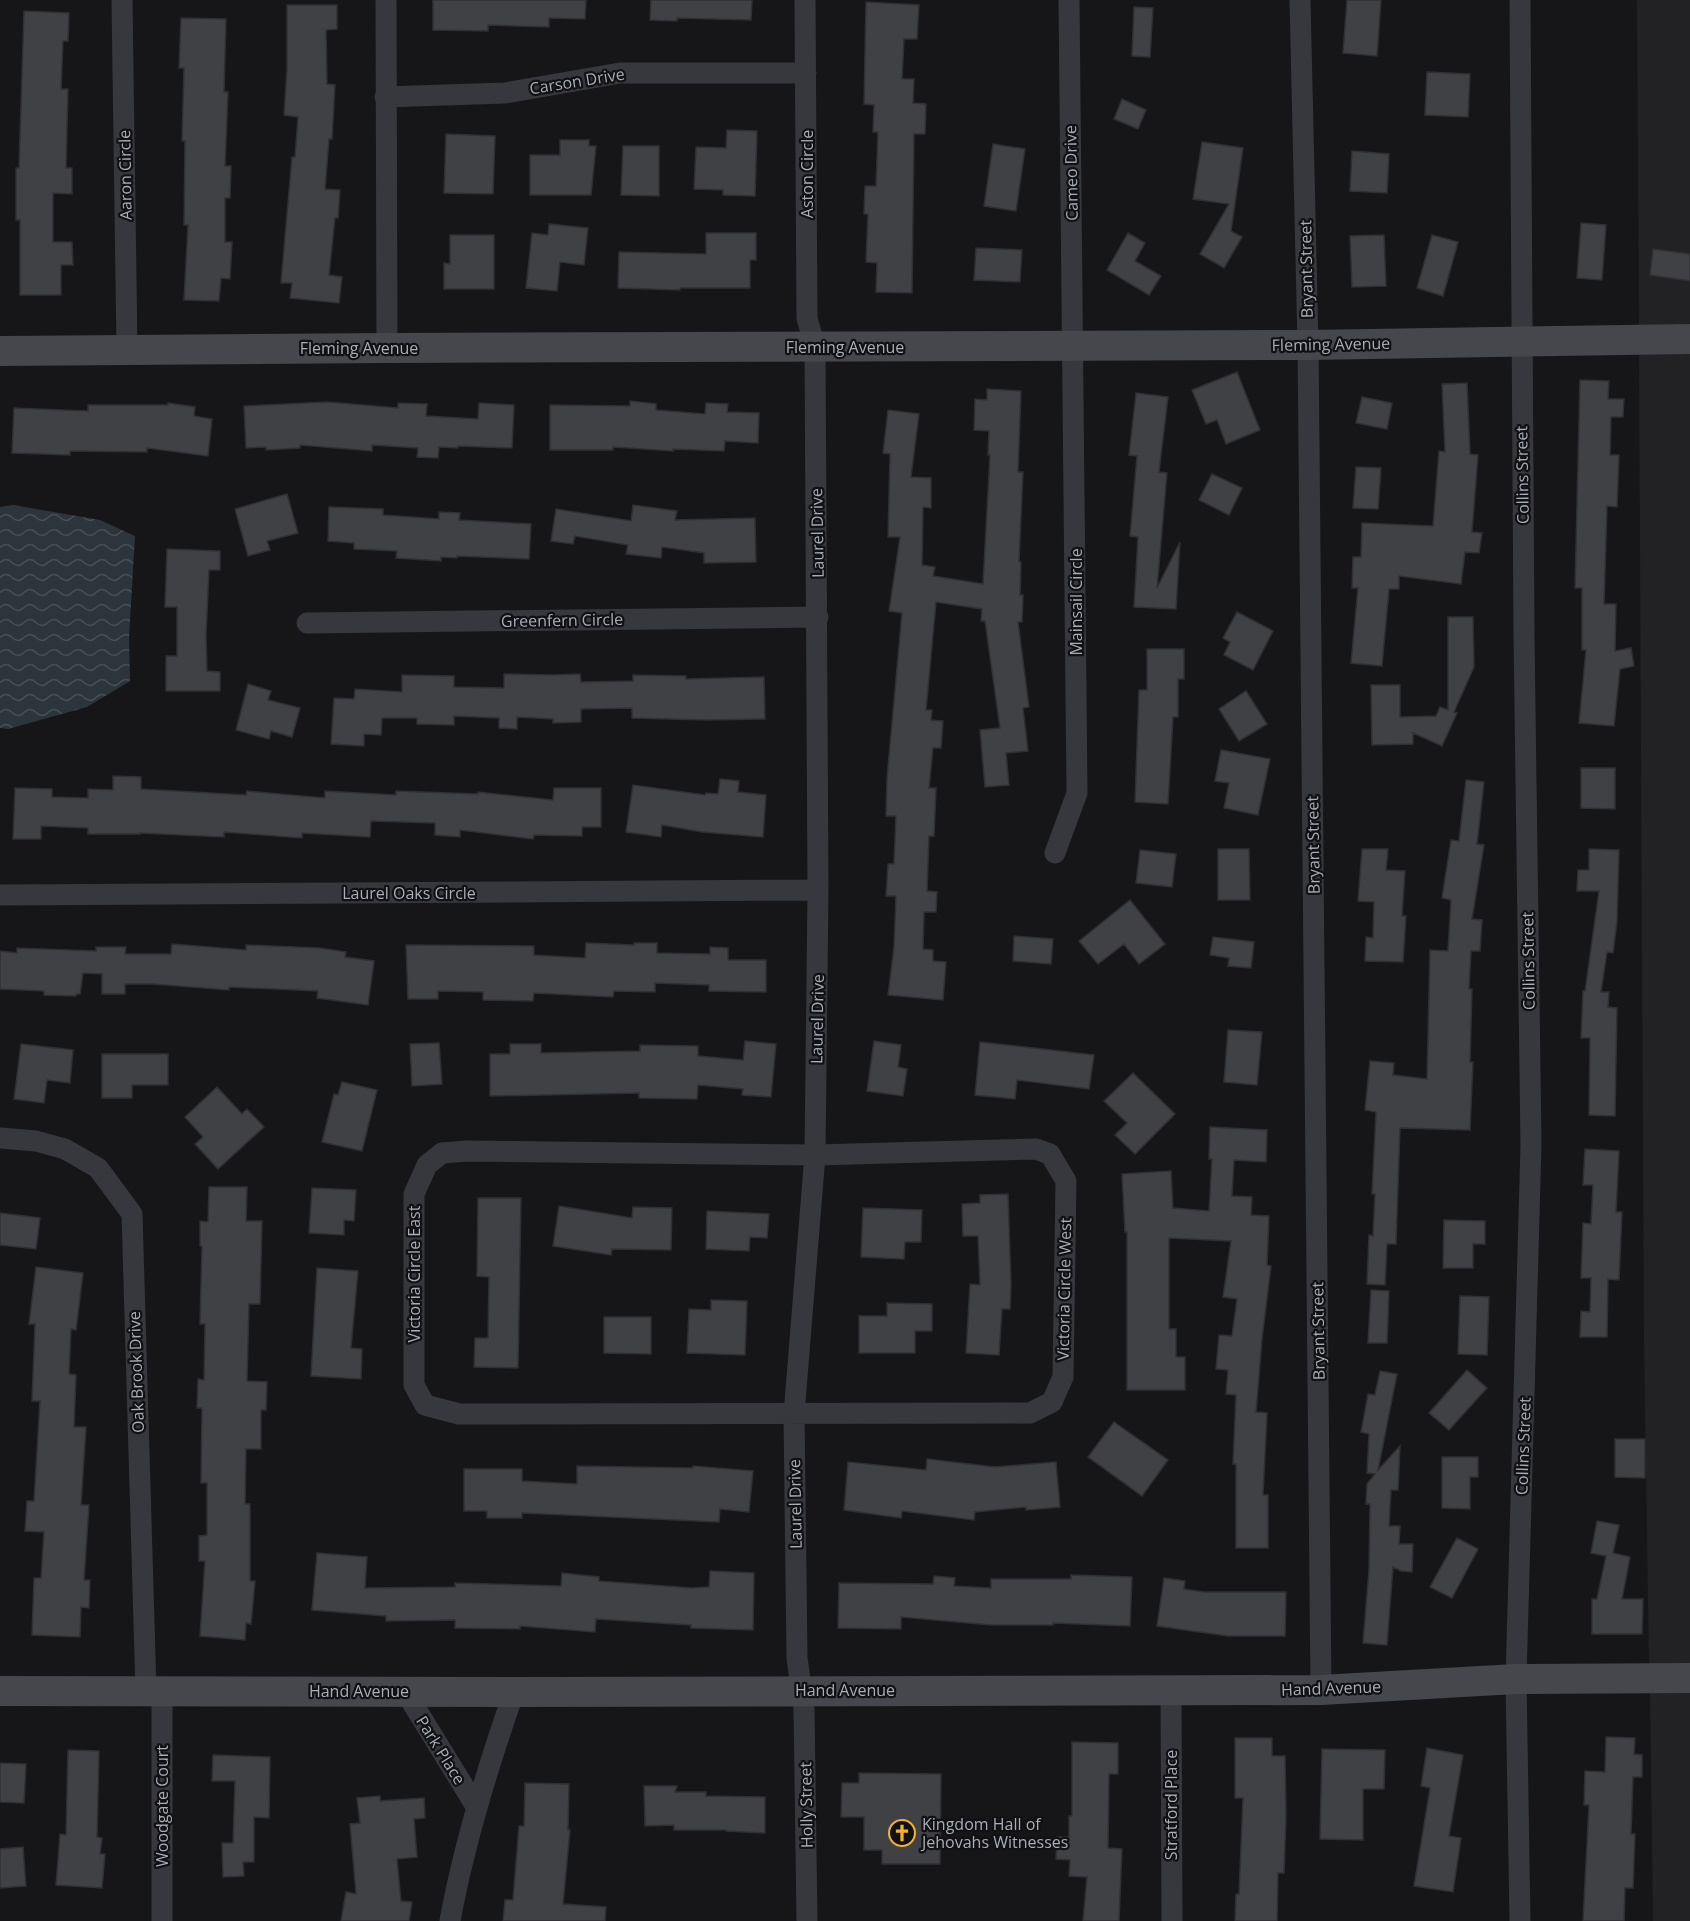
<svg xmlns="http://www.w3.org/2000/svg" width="1690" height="1921" font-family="'Open Sans',sans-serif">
	<defs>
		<pattern id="water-waves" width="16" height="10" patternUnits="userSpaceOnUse" patternTransform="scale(1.5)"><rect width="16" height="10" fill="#2c353c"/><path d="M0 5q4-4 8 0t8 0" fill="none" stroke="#485056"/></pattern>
	</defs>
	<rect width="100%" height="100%" fill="#161618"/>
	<path fill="#222225" d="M1637 0H1690V327H1639Z
		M1639 352H1690V1665L1649 1666 1644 1344Z
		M1650 1691H1690V1921H1653Z"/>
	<path fill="url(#water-waves)" d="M13 505 100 520 135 536 129 638 130 681 87 707 8 729 0 728V507Z"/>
	<path fill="#404145" stroke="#303034" stroke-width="1.5" d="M433 0H586L585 19 549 18V27L488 25V31L433 30Z
		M651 0H752L751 20 677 18V21L650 20Z
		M1347 0H1381L1377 56 1343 53Z
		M866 2 919 5 917 39H904L902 79H914L913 103 926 104 925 134H914L912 293 876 292 877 263 866 262 868 214H864L865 186H876L878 132H873L874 105 864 104Z
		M287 5H337V29L326 30 327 84 335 85 332 139H329L325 189 340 190 338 218H335L329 275 342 277 339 303 290 298 292 283H281L292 157H295L298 117 284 115 287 69Z
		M1134 7 1153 8 1150 57 1132 56Z
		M24 11 69 13 68 41H63L61 89H68L66 168H72V194L53 193V242H72L73 265H61V295H20V220H16V168H19Z
		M181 18 226 19 224 92H228L225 166H231L230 198H225V242H232L230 279 221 278 219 301 184 300 188 225H184L185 141H182L184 68H179Z
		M1427 72 1470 74 1468 117 1425 115Z
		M1122 99 1146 110 1138 129 1114 119Z
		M727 130 757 131 755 196 723 195V190L694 189 696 147 726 148Z
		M446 134 495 136 493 194 444 193Z
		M560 140H589V146H596L591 195H530V155H560Z
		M1202 142 1243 148 1231 231 1242 237 1224 268 1200 254 1229 204 1193 199Z
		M993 144 1025 149 1016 211 984 206Z
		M623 146H659V196L621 195Z
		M1352 151 1389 154 1387 193 1350 191Z
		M1581 223 1606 225 1602 280 1577 278Z
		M549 224 588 228 584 265 560 262 557 291 526 288 532 233 548 235Z
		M706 233H756V260H750V288H680V290L618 288 619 252 706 254Z
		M1128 233 1145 243 1135 261 1161 276 1149 295 1107 270Z
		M450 235H494V289H444V263L450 264Z
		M1384 235 1386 286 1352 287 1350 236Z
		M1432 235 1458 242 1443 296 1417 288Z
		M976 248 1022 250 1020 282 974 280Z
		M1653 249 1690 254V281L1650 275Z
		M1237 372 1260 430 1226 444 1217 420 1206 424 1192 390Z
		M1580 380 1609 381 1608 399H1624L1623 417H1611L1610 455H1619L1617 507 1607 506 1604 604H1616L1615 651 1631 648 1634 666 1620 669 1614 726 1579 723 1586 650H1582V588H1575Z
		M1467 383 1470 454 1478 455 1472 532 1482 533 1479 553 1465 552 1461 584 1399 576V589H1389L1382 666 1351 663 1358 588H1352L1353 557H1361L1362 523 1433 526 1439 451 1445 452 1442 384Z
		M987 389 1021 391 1018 472H1023L1019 562H1021L1020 595H1023L1022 622H1018L1029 707 1023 708 1028 751 1006 753 1009 785 985 787 980 730 1000 728 985 621H981L982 609 936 602 926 710H932L931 720 943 721 941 748H933L929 788H936L934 836H929L927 891 937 892 936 912H924L923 949 933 950V961L946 962 943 1000 888 995 894 947 896 896H886L888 864H894L896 816H886L887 778 902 613 889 611 900 537H888L890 454 883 453 888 410 919 414 911 477 931 478V508L923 507 922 565 935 567 933 576 983 584 990 455H988L989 431 974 430 975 399 987 400Z
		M1136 393 1168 397 1159 472 1167 473 1157 588 1180 542 1176 609 1134 607 1138 537 1130 536 1137 456 1129 455Z
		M1362 397 1392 403 1387 429 1356 423Z
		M630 401 656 404V410L705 414 706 403 728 404 727 412 759 413 758 443 725 441 724 451 673 449V451L613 447V450H550V405L630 406Z
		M328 402 398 408V403L427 404 426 416 478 419 479 403 514 405 512 448 458 446V448L439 447 438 458 417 457 418 448 372 445V451L300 445V448L266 450V447L246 448 244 406Z
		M168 403 195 407 194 416 212 419 208 456 147 448V452L70 451V455L12 453 14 408 88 411V405H168Z
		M1356 467 1381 468 1378 509 1353 508Z
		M1212 474 1242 488 1229 515 1199 500Z
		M287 494 298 533 267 541 270 550 248 556 235 509Z
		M633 505 677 511 675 520 755 518 756 562 704 563V553L662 547 661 558 626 554 628 545 575 536 573 544 551 541 556 509 631 521Z
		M329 507 383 509V515L439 519V512L460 513 459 520 531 524 529 559 457 556V558L441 557V561L396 558 397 551 354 549V543L328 541Z
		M167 549 220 551V570H209L206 635 207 671 220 672V691H166V656H177V607H165Z
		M1237 612 1273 631 1253 670 1224 655 1230 642 1223 638Z
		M1448 617H1473L1474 667 1454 712 1457 713 1442 746 1413 733V744L1372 745 1371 685H1400V717L1436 716 1440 707 1448 710Z
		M1147 649H1184V679H1178V717H1173L1168 804 1135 802 1139 690H1147Z
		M504 674 553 675 580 674 581 682 633 681V675L686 676V679L764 677 765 719 706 720 632 718V708L581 709V722L553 723V719L517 717V729L499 728V718L454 716V725L417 724V718H382L381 735 364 734V746L331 744 334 698 354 699 355 689 402 692V675L454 676V687L504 688Z
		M248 684 271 691 268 700 300 708 292 737 271 731 269 739 236 730Z
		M1246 691 1267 724 1239 741 1219 709Z
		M1221 750 1270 759 1258 815 1224 808 1229 783 1215 781Z
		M1581 768H1615V809L1581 808Z
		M113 776 141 777V789L246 795 247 791 325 798V791L396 795V791L478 794V792L553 800 554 788H601V827H582V836L534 835 533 839 460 830V837L435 835V823L371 821 370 837 302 833V838L224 832V837L140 833V834H88V828L41 826V839H13L15 788 52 789V797L88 798V789L113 790Z
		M720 779 739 781 738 792 766 795 763 837 702 832 662 825 661 837 626 832 633 785 705 795 706 793 718 794Z
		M1466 780 1484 782 1477 844 1484 845 1472 919 1482 920 1480 951H1471L1469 989H1472L1470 1062H1473L1470 1130 1400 1128 1396 1244H1387L1385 1285 1367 1284 1369 1235 1373 1236 1375 1194H1372L1376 1112 1365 1110 1370 1061 1394 1063 1393 1075 1427 1079 1430 950 1448 951 1451 900 1442 898 1451 840 1459 841Z
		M1218 849H1249L1250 900H1218Z
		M1362 849H1388L1386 870 1405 871 1402 916H1406L1403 962 1365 961 1366 937 1373 938 1374 902 1358 901Z
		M1589 849 1619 850 1617 921 1613 953 1607 952 1601 992H1609L1608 1007 1617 1008 1615 1116 1589 1115 1590 1038H1581L1583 991H1585L1599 891H1577L1578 870H1589Z
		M1140 850 1176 854 1172 887 1136 883Z
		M1130 900 1165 944 1139 964 1124 944 1098 964 1079 941Z
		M1014 936 1053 939 1051 964 1013 961Z
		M1213 937 1254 942 1251 968 1228 966 1229 958 1210 955Z
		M586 943 634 945V943H657V953L710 954V947L728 948V960H766V992L709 991V985L655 983V992L614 991 613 997 534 993 533 1001 483 1000V992L438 991V999H408L406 945 534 946V955L585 958Z
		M172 944 246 950V945L320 948 346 952 345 957 374 961 368 1005 317 998 318 991 229 987V990L153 984H125V994H102V974L83 973 80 994H76V996L44 995V991L0 989V951L17 953V948L96 951V947H126L125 954H171Z
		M1228 1030 1262 1032 1257 1085 1224 1082Z
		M745 1041 776 1044 771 1097 742 1095 743 1089 698 1085 697 1099 639 1098V1093L490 1096V1054H510V1044H541V1053L640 1051V1045L698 1046V1056L743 1060Z
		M874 1041 901 1045 898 1067 907 1069 903 1096 867 1091Z
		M980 1042 1094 1055 1089 1089 1017 1080 1015 1099 975 1095Z
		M439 1043 442 1084 412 1086 410 1044Z
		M21 1044 73 1050 70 1083 47 1080 44 1103 14 1099Z
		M102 1054H168V1085H132V1098H102Z
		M1133 1073 1175 1114 1135 1154 1115 1135 1127 1123 1104 1101Z
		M342 1082 377 1090 362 1151 322 1142 334 1094 338 1095Z
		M217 1087 242 1114 247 1109 264 1127 218 1169 195 1144 203 1137 185 1117Z
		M1210 1127 1267 1130 1266 1162 1234 1160 1232 1196 1252 1197 1251 1215 1269 1216 1267 1265 1271 1266 1262 1339 1256 1412 1267 1413 1263 1495H1268V1548H1236V1464H1233L1236 1395 1226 1394 1228 1370 1216 1369 1219 1335 1232 1336 1237 1299 1223 1297 1231 1241 1169 1238V1329H1176V1357H1185V1390H1127V1232H1125L1122 1174 1171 1171 1173 1208 1209 1211 1212 1159H1209Z
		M1585 1149 1619 1151 1616 1212H1622L1619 1280 1608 1279 1607 1337H1580L1581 1311 1590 1312 1591 1278H1581L1583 1223 1591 1224 1593 1185H1583Z
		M209 1187H247L246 1221H262L260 1304H249L247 1381 267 1382 266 1410H261V1449H246L245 1504H250V1581H255L251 1624 246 1623 245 1640 200 1636 205 1561H199V1536L207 1535V1483H201L202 1408H197L198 1379 204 1380 205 1324H200L202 1246H200V1221L208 1222Z
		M312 1188 356 1190 354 1221 344 1220V1235L309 1233Z
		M1008 1194 1011 1285 1010 1309H1002L999 1355 966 1353 970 1284 980 1285 978 1236H963L962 1204 980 1203V1195Z
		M478 1198H521L518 1368 474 1367 475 1338H488L489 1277 477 1276Z
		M559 1206 632 1218 633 1207 672 1208 671 1250 612 1249 611 1255 553 1246Z
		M863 1208 922 1210 921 1242H905L904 1259 861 1257Z
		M707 1211 769 1214 767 1238 750 1237 749 1251 706 1249Z
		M0 1213 40 1218 36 1249 0 1245Z
		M1444 1220 1485 1221V1244H1473V1268H1443Z
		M36 1267 83 1273 76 1330 71 1329 69 1374 76 1375 74 1427H86L81 1505H89L84 1580H90L89 1608 81 1607 80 1637 32 1635 34 1578H41L44 1532 25 1531 27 1501H34L40 1401H32L35 1324H29Z
		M317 1268 358 1271 351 1348 362 1349 361 1379 311 1376Z
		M1371 1290 1389 1291 1387 1343H1368Z
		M1460 1296 1489 1297 1487 1355 1458 1354Z
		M711 1300 747 1301 745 1355 687 1353 689 1309 711 1310Z
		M887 1303 932 1304V1331H915V1353H859V1316H887Z
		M604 1317H651V1354L604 1353Z
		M1467 1370 1487 1388 1449 1430 1429 1413Z
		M1380 1371 1397 1374 1378 1470 1400 1446 1398 1490H1391L1389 1526H1400L1399 1544H1413L1412 1572 1401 1571 1393 1567 1387 1645 1363 1643 1369 1570 1370 1504H1366L1367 1484 1375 1474 1367 1473 1369 1434 1361 1432 1368 1394 1375 1395Z
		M1114 1422 1168 1460 1142 1496 1088 1457Z
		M1615 1439H1645V1478L1615 1477Z
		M1442 1457H1478V1477H1470V1509L1442 1508Z
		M927 1459 995 1467 1056 1462 1060 1507 1026 1510V1507L975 1512 974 1520 902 1511 901 1518 844 1510 848 1462 926 1470Z
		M577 1466 693 1468V1466L753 1471 749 1512 720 1509 719 1522 522 1513V1518H487V1511H464V1469H522V1481L577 1484Z
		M1597 1521 1619 1525 1613 1553 1630 1557 1622 1599H1643L1642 1634H1592V1599H1597L1606 1556 1591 1553Z
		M1457 1538 1478 1549 1452 1598 1430 1587Z
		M317 1553 367 1557 365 1588 455 1587V1583L561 1586 562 1573 599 1577V1581L692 1588 709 1587 710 1571 754 1573 753 1630 691 1628V1625L596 1619 595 1632 520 1626V1629L455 1628V1620L386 1621V1616L312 1610Z
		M1071 1575 1132 1577 1130 1626 1053 1623V1625H991L901 1617V1629L838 1628 839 1583 933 1584 934 1576 955 1578 954 1586 991 1588V1579H1071Z
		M1164 1578 1185 1581 1184 1589 1204 1592H1286L1285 1636H1228L1157 1626Z
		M1606 1737 1635 1738 1634 1754 1642 1755V1777H1633L1631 1834H1635L1633 1888H1625L1624 1921H1583L1589 1805H1584L1585 1771 1605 1772Z
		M1235 1738H1272V1756H1285L1286 1815 1284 1873H1278L1277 1921H1235L1236 1894H1239L1243 1798H1235Z
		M1072 1742 1118 1743V1774H1109L1108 1848 1122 1849 1119 1921H1083L1087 1877 1069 1876 1070 1860 1056 1859 1057 1837H1069V1816H1072Z
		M1427 1748 1463 1755 1449 1836 1461 1838 1453 1892 1414 1886 1430 1788 1421 1786Z
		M1322 1749 1385 1750 1384 1789H1363V1840L1320 1839Z
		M68 1750 99 1751 97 1837 102 1838 100 1854H105L102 1888 56 1885 60 1834 66 1835Z
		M213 1755 270 1757 269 1818 254 1817V1862H243L244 1876 223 1877 222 1843H233L235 1781H212Z
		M0 1763 26 1764 24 1803 0 1802Z
		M859 1773 941 1774 940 1864H882V1850H864V1817H841L842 1783H859Z
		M525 1783 569 1784 568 1830H570L563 1904 606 1907 605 1921H503L505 1900H513L519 1826H524Z
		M644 1786H677L675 1792H706V1796L765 1797V1833L726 1831V1830H674V1825L645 1826Z
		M380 1796V1801L424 1798 425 1818 414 1819 417 1857 397 1859 401 1901 412 1902 409 1921H341L346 1892 356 1894 350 1824 360 1823 357 1798Z
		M23 1847 26 1886 0 1888V1849Z"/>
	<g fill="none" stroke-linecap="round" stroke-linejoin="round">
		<path stroke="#37383d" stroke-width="21" d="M122 0 127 350
			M386 0 387 348
			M805 0 807 318 815 347 818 890 815 1155 794 1414 797 1658 804 1708 807 1921
			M1300 0 1308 345 1321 1690
			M385 97 505 93 620 73H806
			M307 623 818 617
			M1055 853 1077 793 1069 0
			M0 895 818 890
			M0 1138 36 1141 65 1149 98 1168 132 1214 146 1691
			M1036 1149 1050 1154 1066 1181 1063 1377 1052 1402 1030 1413 459 1414 425 1405 414 1385V1194L427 1165 442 1153 467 1151 815 1155Z
			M1171 1689 1172 1921
			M162 1690V1921
			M405 1691 477 1808
			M450 1921C464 1844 488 1766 514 1692
			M1520 1921 1516 1679 1531 1145 1524 635 1520 0"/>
		<path stroke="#45474d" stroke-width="30" d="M0 351 387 348 1308 345 1690 339
			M0 1691 514 1692 1321 1690 1516 1679 1690 1678"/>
	</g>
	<defs>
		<symbol id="church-ring" viewBox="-11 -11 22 22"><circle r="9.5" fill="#111113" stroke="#f2b134" stroke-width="1.5"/><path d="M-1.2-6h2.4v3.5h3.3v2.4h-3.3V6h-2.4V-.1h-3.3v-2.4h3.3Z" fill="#f2b134"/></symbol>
	</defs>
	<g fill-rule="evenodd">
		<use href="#church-ring" x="887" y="1818" width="30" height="30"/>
	</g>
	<g text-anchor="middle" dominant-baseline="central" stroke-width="4.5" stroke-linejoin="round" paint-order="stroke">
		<g font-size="16" fill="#a8adb8" stroke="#111113">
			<text transform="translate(577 81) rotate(-9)">Carson Drive</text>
			<text transform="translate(1071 173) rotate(-91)">Cameo Drive</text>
			<text transform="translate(807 174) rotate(-90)">Aston Circle</text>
			<text transform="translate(125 175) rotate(-91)">Aaron Circle</text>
			<text transform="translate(1306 269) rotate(-91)">Bryant Street</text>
			<text transform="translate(1331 344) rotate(-1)">Fleming Avenue</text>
			<text x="845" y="347">Fleming Avenue</text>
			<text x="359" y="348">Fleming Avenue</text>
			<text transform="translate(1522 475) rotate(-91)">Collins Street</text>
			<text transform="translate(817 533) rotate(-91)">Laurel Drive</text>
			<text transform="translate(1076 602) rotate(-90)">Mainsail Circle</text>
			<text transform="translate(562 620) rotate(-1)">Greenfern Circle</text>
			<text transform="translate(1313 845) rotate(-91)">Bryant Street</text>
			<text x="409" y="893">Laurel Oaks Circle</text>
			<text transform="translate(1528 961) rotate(-91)">Collins Street</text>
			<text transform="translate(817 1019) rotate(-89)">Laurel Drive</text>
			<text transform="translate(414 1274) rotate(-90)">Victoria Circle East</text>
			<text transform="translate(1064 1289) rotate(-89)">Victoria Circle West</text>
			<text transform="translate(1318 1331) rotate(-91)">Bryant Street</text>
			<text transform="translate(136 1372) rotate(-92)">Oak Brook Drive</text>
			<text transform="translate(1523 1446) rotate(-88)">Collins Street</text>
			<text transform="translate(795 1504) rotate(-91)">Laurel Drive</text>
			<text transform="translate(1331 1688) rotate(-2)">Hand Avenue</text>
			<text x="845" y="1690">Hand Avenue</text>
			<text x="359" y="1691">Hand Avenue</text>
			<text transform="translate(441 1750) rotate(58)">Park Place</text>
			<text transform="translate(806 1805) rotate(-91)">Holly Street</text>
			<text transform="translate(1171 1805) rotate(-90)">Stratford Place</text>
			<text transform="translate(162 1806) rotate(-90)">Woodgate Court</text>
		</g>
		<g font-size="16" fill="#a8adb8" stroke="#111113" text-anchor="start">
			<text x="922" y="1824">Kingdom Hall of<tspan x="922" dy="18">Jehovahs Witnesses</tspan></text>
		</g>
	</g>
</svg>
